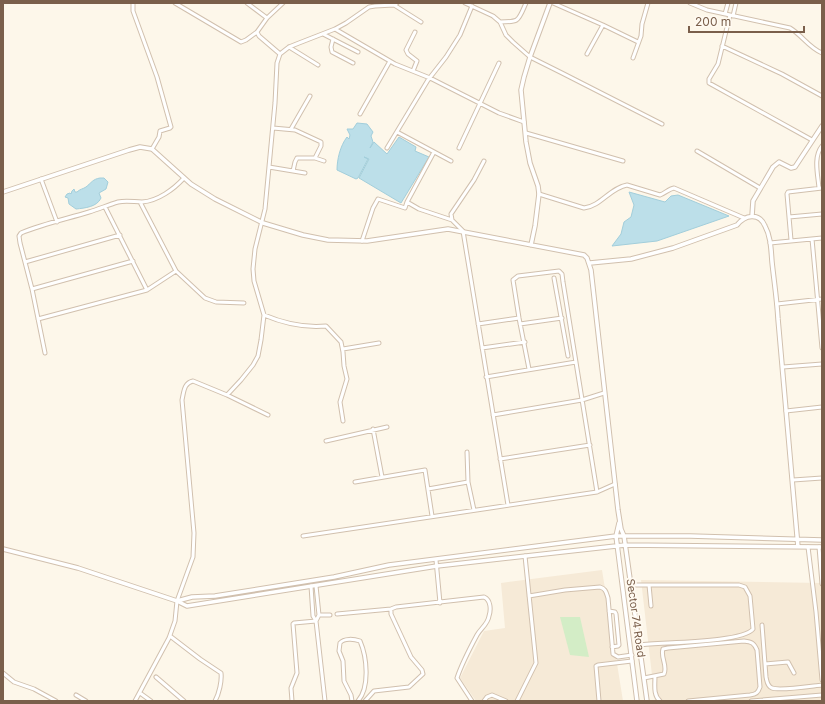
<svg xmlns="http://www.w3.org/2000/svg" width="825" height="704" font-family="Inter,sans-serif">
	<rect width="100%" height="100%" fill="#fdf7ea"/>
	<path fill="#f6ead7" d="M602 570 623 701H476L460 678 484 631 505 628 501 583Z
		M641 580 822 583V701H655Z"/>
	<path fill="#d3edc6" d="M560 617H580L589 657 570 655Z"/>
	<path fill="#bcdfe9" stroke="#a2cedb" d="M357 123 367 124 373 132 371 136 373 142 370 148 374 142 387 154 399 137 416 147 415 151 429 157 401 203 359 178 369 159 364 157 368 159 358 178 356 179 337 170C337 160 340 146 347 137L349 139 350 135 347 129H353Z
		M100 178H104L108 182 106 189 99 193 101 198C97 207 85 208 76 209L69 204 68 198 65 197 67 194 70 193 71 194 72 191 74 189 75 192H77C80 189 83 189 86 187 91 183 93 179 100 178Z
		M629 192 665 202 671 196 678 195 729 216 657 241 612 246 621 234 624 222 631 217 634 205Z"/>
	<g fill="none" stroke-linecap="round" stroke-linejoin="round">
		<defs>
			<path id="minor" d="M133 3V11L157 77 171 127 170 128 160 131 159 137 152 149
				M175 3 241 42 246 40 257 32
				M247 3 267 18
				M465 3 493 16 500 22 506 35 513 42 530 57 562 73 662 124
				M553 3 603 25 638 42
				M690 3 707 10 790 28C802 35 809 48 822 53
				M394 5 421 22
				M725 14 728 3
				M730 15 718 64 709 79V83L812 140
				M733 16 736 3
				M500 22C520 22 518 21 526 3
				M335 29 395 64 430 78 499 113 524 122
				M323 34 358 52
				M333 39 331 47 332 52 353 63
				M722 46 782 74 822 96
				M289 47 318 65
				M280 54 259 36 257 32 267 18 283 3
				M587 54 603 25
				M633 58 641 36 642 24 648 3
				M413 71 417 61 408 54 406 50 415 32
				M360 114 390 61
				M273 128 295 130 321 142V146L315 158
				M291 129 310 96
				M397 132 451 161
				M526 133 623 161
				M387 148 428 80 446 57 460 35 472 6
				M459 148 499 63
				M697 151 760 188
				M434 152 407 202 419 209 452 220
				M484 161 474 180 451 214 452 220 463 231 508 505
				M269 167 305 173
				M293 171 295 162 297 158H315L324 161
				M41 179 57 222
				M819 188C818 175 813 157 822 146
				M539 194 584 208C601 206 610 188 627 185L660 195C665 193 669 189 674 188L744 218
				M140 202 176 271
				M105 207 147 290
				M789 217 822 214
				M812 239 822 348
				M791 240 787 194 788 192 822 188
				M362 241 373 208 378 199 405 208 407 202
				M770 243 822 238
				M25 262 120 235
				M554 278 568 356
				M32 289 133 261
				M777 304 822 299
				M264 315C283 323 305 328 326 326L341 342 343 352 344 366 347 379 340 402 343 421
				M38 319 147 290 176 271 205 298 216 302 244 303
				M478 324 519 318
				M520 324 562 318
				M482 348 525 342
				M343 349 379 343
				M45 353 32 289 20 243 19 236 21 233C43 224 66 219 89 212 99 209 108 205 118 202 127 200 134 202 142 202 158 201 174 189 184 178
				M783 367 822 364
				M529 369 519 318 513 280 518 276 559 271 562 274 563 282 597 492
				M486 377 576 362
				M227 395 241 380 253 365 258 356 261 340 264 315 254 281 253 269 255 249 265 209 275 103 277 63 280 54 289 47 299 43 335 29 346 23 369 7 375 6 394 5 397 3
				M786 411 822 407
				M493 415 582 400 604 393
				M373 429 382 477
				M326 441 387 427
				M467 452 468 482
				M500 459 590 445
				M793 480 822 478
				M355 482 425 470 432 516
				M428 489 468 482 474 510
				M303 536 597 492 615 484
				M808 547 816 612 822 680
				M819 547 822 584
				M436 560 440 603
				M631 585H739L745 587 750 596 753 629C742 643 660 642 640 645
				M649 585 651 606
				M311 586 313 616 316 621 325 701
				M529 596 565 590 600 587C606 589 606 592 608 598L613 654 618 657 632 655
				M609 611 615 612 616 614 619 645 618 646 612 647
				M337 614 391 609
				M319 615H330
				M316 621 319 615 316 586
				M762 625 766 677C767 681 767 686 772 688 780 691 812 686 822 685
				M170 636 200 659 221 673C222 681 219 694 215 701
				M765 664 788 662 794 673
				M3 673 14 682 34 689 56 701
				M655 676C655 685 653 695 660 701
				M156 677 184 701
				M644 678 664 674C668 666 660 657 663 649L668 648 744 641C752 642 754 643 757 650L760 687C758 693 756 694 750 695L688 701
				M140 693 151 701
				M76 695 86 701
				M135 701 169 638 175 621 177 601 193 557 194 533 182 400C184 391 184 383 193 381L227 395 268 415
				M292 701 291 688 297 673 293 624 294 623 316 621
				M352 701 351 695 344 681 343 661 339 651 340 643C344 638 354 639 360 641 367 657 370 687 358 701
				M365 701 374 691 409 687 423 674 422 670 411 657 391 614V609L396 607 484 597C491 600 491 610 489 616 488 624 481 628 477 635 470 648 462 663 457 678L472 701
				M484 701 487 697 492 695 506 701
				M517 701 536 663 525 556
				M599 701 596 666 598 665 632 661
				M751 701 822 695"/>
			<path id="tertiary" d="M3 192 129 150 140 147 152 149 191 184 215 199 263 223 303 235 328 240 367 241 448 229 584 255 587 258 591 270 618 510 621 529 624 536 647 701
				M752 216 753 201 773 167 779 162 791 168 795 167 822 126
				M531 245 535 226 539 194 538 186 530 163 526 142 521 90 524 77 530 57 550 3
				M590 263 631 259 673 248 737 225C745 215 759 212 765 226 771 237 771 250 772 262 774 281 777 300 778 319 785 395 791 471 798 547
				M619 523 616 536 637 701
				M3 549 78 568 177 601 187 606 437 566 625 545 822 547
				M177 601 192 597 215 596 334 577 389 565 616 536H690L822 540"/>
		</defs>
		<use href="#minor" stroke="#d1c0ae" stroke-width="5"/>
		<use href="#tertiary" stroke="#d1c0ae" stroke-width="5.5"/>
		<use href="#minor" stroke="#fff" stroke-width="3"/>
		<use href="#tertiary" stroke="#fff" stroke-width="3.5"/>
	</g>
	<g text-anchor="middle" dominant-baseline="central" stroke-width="3.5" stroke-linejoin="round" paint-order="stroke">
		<g font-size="11" fill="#7a5f4b" stroke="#fffaf1">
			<text transform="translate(636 618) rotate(82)">Sector 74 Road</text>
		</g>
	</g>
	<rect width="825" height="704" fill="none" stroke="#7a5f4b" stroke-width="8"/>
	<path d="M689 26v6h115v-6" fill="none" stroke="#7a5f4b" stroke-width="2"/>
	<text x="695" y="26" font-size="12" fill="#7a5f4b" stroke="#fffaf1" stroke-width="3" paint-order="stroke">200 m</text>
</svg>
